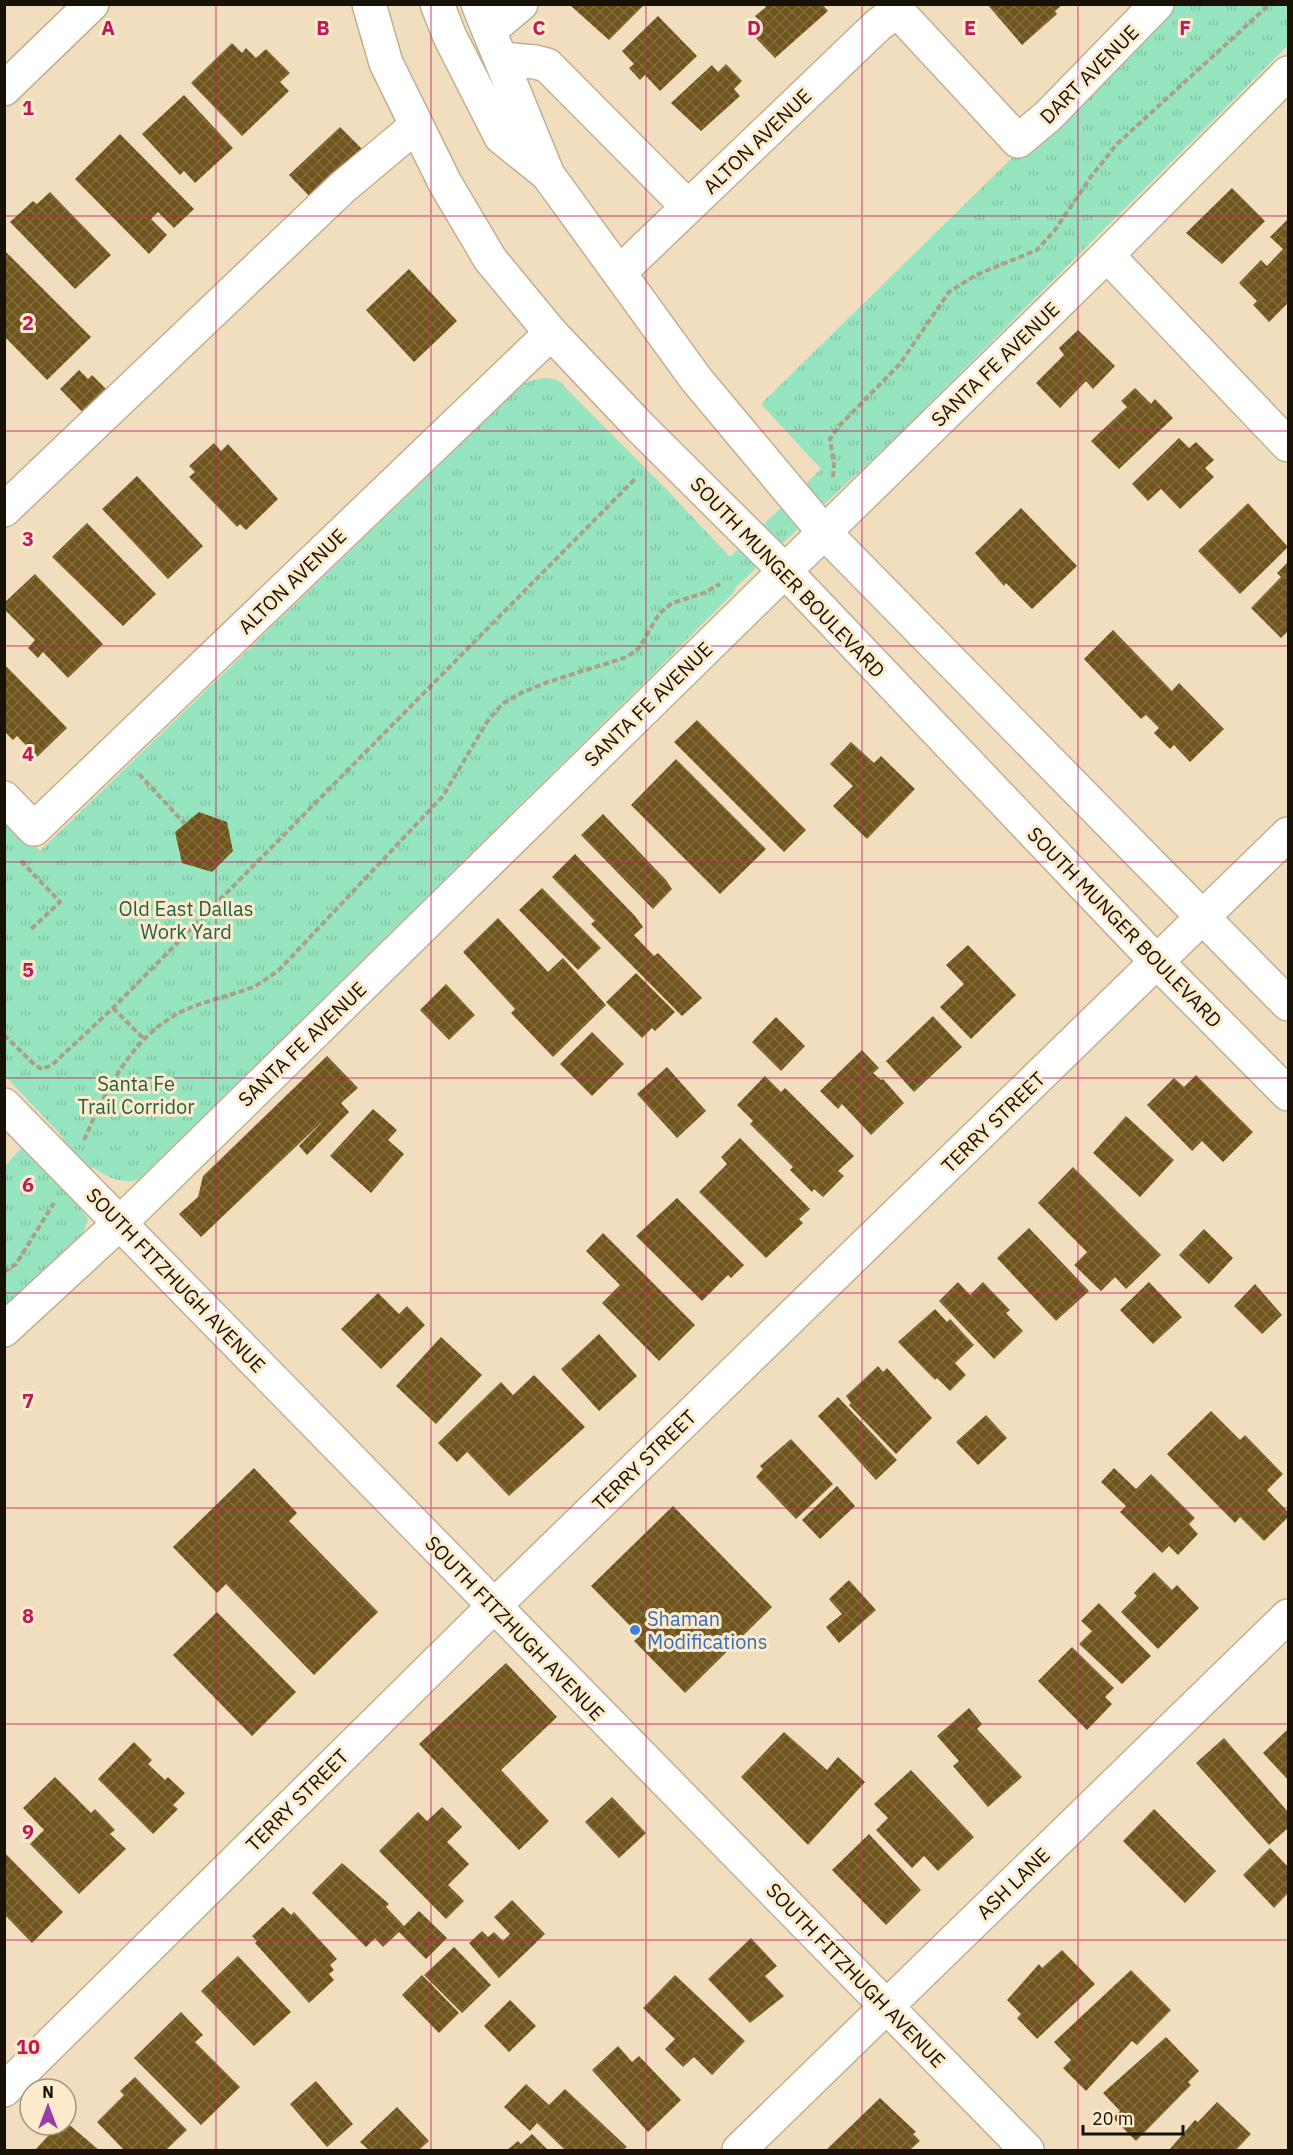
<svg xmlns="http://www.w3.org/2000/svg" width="1293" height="2155" font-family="'IBM Plex Sans',sans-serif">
	<defs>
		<pattern id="park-tufts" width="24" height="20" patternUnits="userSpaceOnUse" patternTransform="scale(1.5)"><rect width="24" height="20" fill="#97e5c0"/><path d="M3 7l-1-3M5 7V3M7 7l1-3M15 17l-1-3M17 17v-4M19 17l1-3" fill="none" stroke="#81c3a4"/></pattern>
		<pattern id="building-cross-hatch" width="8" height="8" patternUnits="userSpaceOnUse" patternTransform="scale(1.5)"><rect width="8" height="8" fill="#70541b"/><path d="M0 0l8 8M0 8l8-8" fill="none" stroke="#826d41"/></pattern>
	</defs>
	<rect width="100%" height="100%" fill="#f0debe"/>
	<path fill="url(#park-tufts)" d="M1168 5H1288V45L895 438 736 587 734 592 644 683 140 1179C125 1186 104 1176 93 1167L74 1202 85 1214 88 1220 83 1233 5 1309V1166L21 1148 46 1173 63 1137 5 1076V815L40 851 523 384C536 378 545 376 558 380L667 490 730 557 821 469 761 404Z"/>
	<path fill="url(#building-cross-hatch)" d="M572 4H645L609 40 571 6Z
		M764 4H822L828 11 775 58 753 35 762 23 755 16 766 7Z
		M987 4H1063L1055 11 1057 14 1022 45Z
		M658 16 697 56 660 91 645 75 640 80 629 68 634 64 622 51Z
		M232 43 242 53 246 48 256 58 266 49 290 73 280 82 289 91 242 136 191 83Z
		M726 64 742 81 734 89 740 96 701 131 671 103 712 65 718 72Z
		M184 95 233 148 195 183 184 171 180 175 142 134Z
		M340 127 366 153 315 202 289 175Z
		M120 134 194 209 174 228 158 212 151 219 167 235 149 254 75 179Z
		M1232 188 1265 221 1222 264 1186 233Z
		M50 192 111 255 75 289 10 222 33 201 37 204Z
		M1288 219V303L1269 322 1253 305 1257 301 1239 283 1261 260 1267 266 1283 249 1270 237Z
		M4 250 91 337 47 380 4 336Z
		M409 269 457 321 414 362 366 310Z
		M1078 330 1115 366 1093 389 1086 381 1060 408 1036 383 1064 355 1059 348Z
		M79 370 88 379 92 375 116 399 92 422 60 389Z
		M1135 388 1151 404 1155 399 1173 418 1119 469 1091 441 1127 407 1121 401Z
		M1179 438 1189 448 1196 442 1214 460 1205 468 1214 477 1180 509 1161 489 1148 501 1132 484Z
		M214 443 221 451 228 444 278 499 246 530 240 524 237 527 189 477 195 472 189 466Z
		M137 476 203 546 168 579 102 509Z
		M1248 503 1288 547 1240 594 1198 551Z
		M1021 508 1077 566 1032 609 1006 583 1004 586 975 553Z
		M87 523 156 594 123 626 52 557Z
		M1288 562V631L1281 638 1251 608 1281 577 1277 573Z
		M35 574 103 644 68 678 43 652 38 658 28 648 35 640 4 609V603Z
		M1113 630 1172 691 1179 683 1224 729 1190 762 1174 745 1170 749 1154 733 1159 728 1146 715 1141 719 1084 659Z
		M4 664 67 728 37 757 17 736 13 740 4 731Z
		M697 720 806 830 784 852 674 742Z
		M851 742 874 763 881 756 915 789 867 839 833 806 853 786 830 764Z
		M676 759 766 849 720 894 631 805Z
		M199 812 227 822 233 851 212 872 182 863 175 832Z
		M603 814 666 880 672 889 653 909 581 835Z
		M575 854 635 916 643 927 634 935 654 956 658 953 702 998 682 1016 591 924 595 921 552 877Z
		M542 888 601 948 578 970 519 910Z
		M498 918 548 972 563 958 606 1005 553 1057 511 1013 515 1009 463 952Z
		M968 945 1016 995 971 1039 940 1007 964 984 946 965Z
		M636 973 675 1012 655 1031 652 1028 642 1038 606 1002Z
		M446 984 475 1015 449 1040 420 1010Z
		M933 1016 962 1047 914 1092 886 1061Z
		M776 1017 805 1046 781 1071 752 1042Z
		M592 1032 624 1064 592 1096 560 1064Z
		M862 1050 879 1068 873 1073 881 1080 883 1079 904 1103 871 1135 842 1104 838 1109 820 1091Z
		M327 1056 358 1088 341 1103 349 1112 307 1155 299 1146 326 1118 201 1237 179 1214 198 1197 203 1176Z
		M667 1067 706 1111 677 1138 637 1094Z
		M1196 1075 1253 1132 1223 1162 1202 1141 1192 1151 1147 1105 1174 1078 1184 1087Z
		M765 1076 781 1092 785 1088 854 1156 838 1171 844 1176 823 1197 814 1189 812 1192 790 1170 793 1167 750 1124 753 1121 737 1105Z
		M373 1109 397 1130 388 1140 404 1154 371 1193 330 1156Z
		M1126 1116 1174 1160 1140 1197 1093 1153Z
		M740 1138 810 1209 799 1219 803 1223 766 1258 699 1192 727 1164 721 1157Z
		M1073 1167 1161 1255 1126 1289 1115 1277 1101 1291 1074 1265 1087 1252 1038 1203Z
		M677 1198 744 1265 731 1278 728 1275 702 1301 636 1236Z
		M1029 1228 1089 1291 1056 1321 997 1258Z
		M1204 1229 1233 1258 1209 1284 1179 1255Z
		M603 1233 695 1325 659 1361 602 1303 620 1285 586 1251Z
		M958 1282 970 1295 983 1282 1010 1310 1006 1313 1023 1331 994 1359 939 1301Z
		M1149 1282 1182 1317 1153 1344 1120 1310Z
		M1255 1284 1282 1315 1262 1334 1234 1306Z
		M378 1293 399 1314 407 1306 425 1325 381 1369 341 1329Z
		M935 1309 947 1322 950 1319 974 1345 955 1363 966 1375 950 1391 937 1378 935 1380 898 1342Z
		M599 1334 637 1376 599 1411 561 1369Z
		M441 1337 482 1375 436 1424 396 1386Z
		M878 1366 883 1372 887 1368 932 1418 896 1454 849 1405 851 1403 846 1396Z
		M534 1375 585 1427 509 1496 467 1452 457 1462 438 1443 501 1382 513 1395Z
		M838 1397 897 1460 876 1480 818 1416Z
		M1211 1411 1240 1440 1245 1435 1283 1474 1267 1490 1288 1512V1517L1264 1541 1240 1517 1235 1523 1167 1454Z
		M986 1415 1007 1438 978 1465 956 1442Z
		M791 1439 833 1484 796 1519 756 1477 763 1469 760 1466Z
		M254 1468 297 1513 289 1521 378 1612 314 1675 226 1584 217 1593 173 1547Z
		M1114 1468 1136 1489 1151 1474 1195 1518 1189 1524 1198 1534 1178 1555 1169 1546 1162 1553 1120 1512 1126 1506 1101 1482Z
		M837 1486 855 1506 820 1539 802 1520Z
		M673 1506 772 1607 685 1693 634 1641 640 1636 591 1586Z
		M1154 1572 1172 1590 1177 1585 1199 1608 1158 1649 1121 1612 1137 1596 1134 1593Z
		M849 1580 876 1610 839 1643 826 1627 842 1614 829 1599Z
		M1099 1603 1151 1656 1122 1684 1079 1644 1092 1631 1081 1621Z
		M217 1612 296 1692 252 1736 173 1655Z
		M1072 1647 1114 1688 1105 1697 1112 1704 1087 1730 1038 1681Z
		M506 1663 557 1717 501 1770 549 1821 519 1850 419 1744Z
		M969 1708 982 1724 977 1729 1022 1777 988 1807 953 1766 959 1761 937 1736Z
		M1288 1729V1780L1263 1753Z
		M784 1732 827 1770 838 1757 865 1782 808 1845 741 1777Z
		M1224 1738 1288 1812V1828L1269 1845 1196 1763Z
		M134 1742 152 1760 148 1764 165 1780 168 1777 185 1793 173 1805 178 1809 153 1834 98 1779Z
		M911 1770 974 1837 938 1871 924 1856 912 1868 876 1830 888 1818 874 1804Z
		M55 1777 91 1813 95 1809 115 1830 110 1834 126 1849 79 1894 30 1844 44 1830 23 1808Z
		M612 1797 646 1833 619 1858 585 1822Z
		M442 1807 462 1827 447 1842 469 1864 448 1885 464 1901 446 1919 379 1851 418 1812 427 1821Z
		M1154 1809 1216 1871 1185 1903 1123 1841Z
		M869 1834 921 1890 886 1925 832 1870Z
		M1270 1848 1288 1867V1893L1274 1908 1243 1875Z
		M4 1852 63 1912 32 1943 4 1914Z
		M342 1863 389 1904 386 1907 404 1926 419 1911 447 1938 426 1959 399 1932 383 1947 375 1938 366 1947 312 1893Z
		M512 1900 545 1934 499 1978 469 1943 482 1931 488 1937 494 1932 503 1941 510 1934 494 1917Z
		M283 1907 291 1915 294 1912 337 1959 330 1965 334 1970 329 1974 334 1980 309 2003 255 1943 257 1941 252 1936Z
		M751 1938 777 1966 765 1976 784 1996 750 2023 708 1979Z
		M454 1947 491 1985 462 2013 424 1975Z
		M1062 1950 1095 1984 1037 2039 1017 2018 1021 2014 1007 2000 1039 1964 1042 1968Z
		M238 1956 291 2012 254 2046 201 1991Z
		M1131 1970 1171 2010 1137 2045 1132 2041 1086 2091 1063 2068 1071 2060 1054 2042Z
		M422 1975 459 2013 439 2033 402 1995Z
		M675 1975 745 2041 712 2075 694 2057 683 2067 665 2049 675 2039 643 2008Z
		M510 2000 536 2026 509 2052 484 2026Z
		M181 2012 203 2035 195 2042 240 2087 201 2125 134 2058Z
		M1166 2037 1199 2071 1188 2082 1191 2085 1136 2141 1113 2118 1120 2111 1103 2093Z
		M618 2046 632 2062 639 2056 681 2100 648 2132 592 2070Z
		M135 2077 187 2130 166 2150H124L97 2122 124 2095 120 2091Z
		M316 2081 353 2124 327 2147 290 2104Z
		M526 2084 549 2105 565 2089 627 2147 623 2150H565L537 2123 530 2131 504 2107Z
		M880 2098 916 2132 913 2134 920 2141 910 2150H826Z
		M1217 2102 1251 2134 1236 2150H1169L1195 2120 1198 2122Z
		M397 2107 429 2141 419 2150H369L360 2142Z
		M66 2122 99 2150H35L58 2125H66Z
		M532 2134 548 2150H507L518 2141 521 2144Z"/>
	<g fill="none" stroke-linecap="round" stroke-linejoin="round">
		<defs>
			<path id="minor" d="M891 4 1018 141 1048 116 1157 4
				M489 31 521 4
				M501 59 535 62 547 65 688 207
				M4 89 92 4
				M1107 255 1288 445
				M619 273 878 25 897 11
				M4 510 343 187 416 126
				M4 798 34 829 551 333
				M4 1105 1027 2150
				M4 1330 121 1222 1107 255 1288 73
				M4 2090 494 1606 1288 834
				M739 2150 1288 1616"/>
			<path id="major" d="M369 4 386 63 445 183 490 259 551 333 641 428 784 570 1158 963 1288 1094
				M437 4 450 37 501 137 547 174
				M478 4 548 175 696 379 823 531 1288 1004"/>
		</defs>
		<use href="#minor" stroke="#c1af90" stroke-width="36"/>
		<use href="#major" stroke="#c1af90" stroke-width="36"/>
		<path stroke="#ad9f85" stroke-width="4" stroke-dasharray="6 3" stroke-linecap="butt" d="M833 477 834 465 830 439 839 426 899 365 949 292 976 275 1037 250 1055 230 1090 178 1117 144 1270 4
			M139 774 185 824
			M21 861 60 902 29 931
			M113 1008 144 1039
			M4 1035 35 1065 42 1069 52 1065 113 1008 635 479
			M84 1140C107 1088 135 1029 192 1007 212 999 233 995 253 987 263 982 272 975 280 969L443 796 487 722 502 704 523 692 545 683 627 657 639 648 659 614 672 603 704 593 720 584
			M4 1272 16 1264 54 1203"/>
		<use href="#minor" stroke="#fff" stroke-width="33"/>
		<use href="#major" stroke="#fff" stroke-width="33"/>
	</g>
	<path fill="none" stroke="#c2185b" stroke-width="1.5" stroke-opacity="0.55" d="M216 4V2150M431 4V2150M646 4V2150M862 4V2150M1078 4V2150M4 216H1288M4 431H1288M4 646H1288M4 862H1288M4 1078H1288M4 1293H1288M4 1508H1288M4 1724H1288M4 1940H1288"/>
	<circle fill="#3f7fe0" stroke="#feebcb" stroke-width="2" cx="635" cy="1630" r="6"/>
	<g text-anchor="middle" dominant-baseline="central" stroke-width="6" stroke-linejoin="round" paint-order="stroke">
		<g font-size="20" fill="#171106" stroke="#feebcb">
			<text transform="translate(1089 74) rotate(-45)">DART AVENUE</text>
			<text transform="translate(757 141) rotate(-44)">ALTON AVENUE</text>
			<text transform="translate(995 364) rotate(-44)">SANTA FE AVENUE</text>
			<text transform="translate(788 577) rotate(46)">SOUTH MUNGER BOULEVARD</text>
			<text transform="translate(292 581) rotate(-44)">ALTON AVENUE</text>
			<text transform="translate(648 704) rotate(-44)">SANTA FE AVENUE</text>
			<text transform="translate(1125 927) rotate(46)">SOUTH MUNGER BOULEVARD</text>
			<text transform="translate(302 1044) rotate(-44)">SANTA FE AVENUE</text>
			<text transform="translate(993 1122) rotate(-44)">TERRY STREET</text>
			<text transform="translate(176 1280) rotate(46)">SOUTH FITZHUGH AVENUE</text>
			<text transform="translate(644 1460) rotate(-44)">TERRY STREET</text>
			<text transform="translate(515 1628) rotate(46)">SOUTH FITZHUGH AVENUE</text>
			<text transform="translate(297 1800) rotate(-45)">TERRY STREET</text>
			<text transform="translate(1013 1883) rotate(-44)">ASH LANE</text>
			<text transform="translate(856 1975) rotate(46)">SOUTH FITZHUGH AVENUE</text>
		</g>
		<g font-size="20" fill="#206147" stroke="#feebcb">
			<text x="186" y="908">Old East Dallas<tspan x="186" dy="23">Work Yard</tspan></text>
			<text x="136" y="1083">Santa Fe<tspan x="136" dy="23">Trail Corridor</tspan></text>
		</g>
		<g font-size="20" fill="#366cbe" stroke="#feebcb" text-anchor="start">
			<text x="647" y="1618">Shaman<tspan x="647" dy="23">Modifications</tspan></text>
		</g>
	</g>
	<g font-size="20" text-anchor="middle" font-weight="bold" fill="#c2185b" stroke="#feebcb" stroke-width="6" stroke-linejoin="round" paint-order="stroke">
		<text x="108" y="35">A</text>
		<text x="323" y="35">B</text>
		<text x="539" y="35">C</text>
		<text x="754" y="35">D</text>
		<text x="970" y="35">E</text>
		<text x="1185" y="35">F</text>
		<text x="28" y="115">1</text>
		<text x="28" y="330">2</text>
		<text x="28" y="546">3</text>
		<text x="28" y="761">4</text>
		<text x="28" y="977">5</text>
		<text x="28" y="1192">6</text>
		<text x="28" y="1408">7</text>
		<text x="28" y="1623">8</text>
		<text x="28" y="1839">9</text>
		<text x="28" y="2054">10</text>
	</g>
	<rect width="1293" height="2155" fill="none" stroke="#171106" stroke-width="12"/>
	<g transform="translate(48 2107)"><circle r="28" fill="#feebcb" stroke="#a2947c" stroke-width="1.5"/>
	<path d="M0-4.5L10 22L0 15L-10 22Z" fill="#973ea9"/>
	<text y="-9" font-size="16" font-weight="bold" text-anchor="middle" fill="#171106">N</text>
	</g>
	<path d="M1083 2125v9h100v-9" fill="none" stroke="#171106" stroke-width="3"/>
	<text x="1092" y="2125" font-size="18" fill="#171106" stroke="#feebcb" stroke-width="4.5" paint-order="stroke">20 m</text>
</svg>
